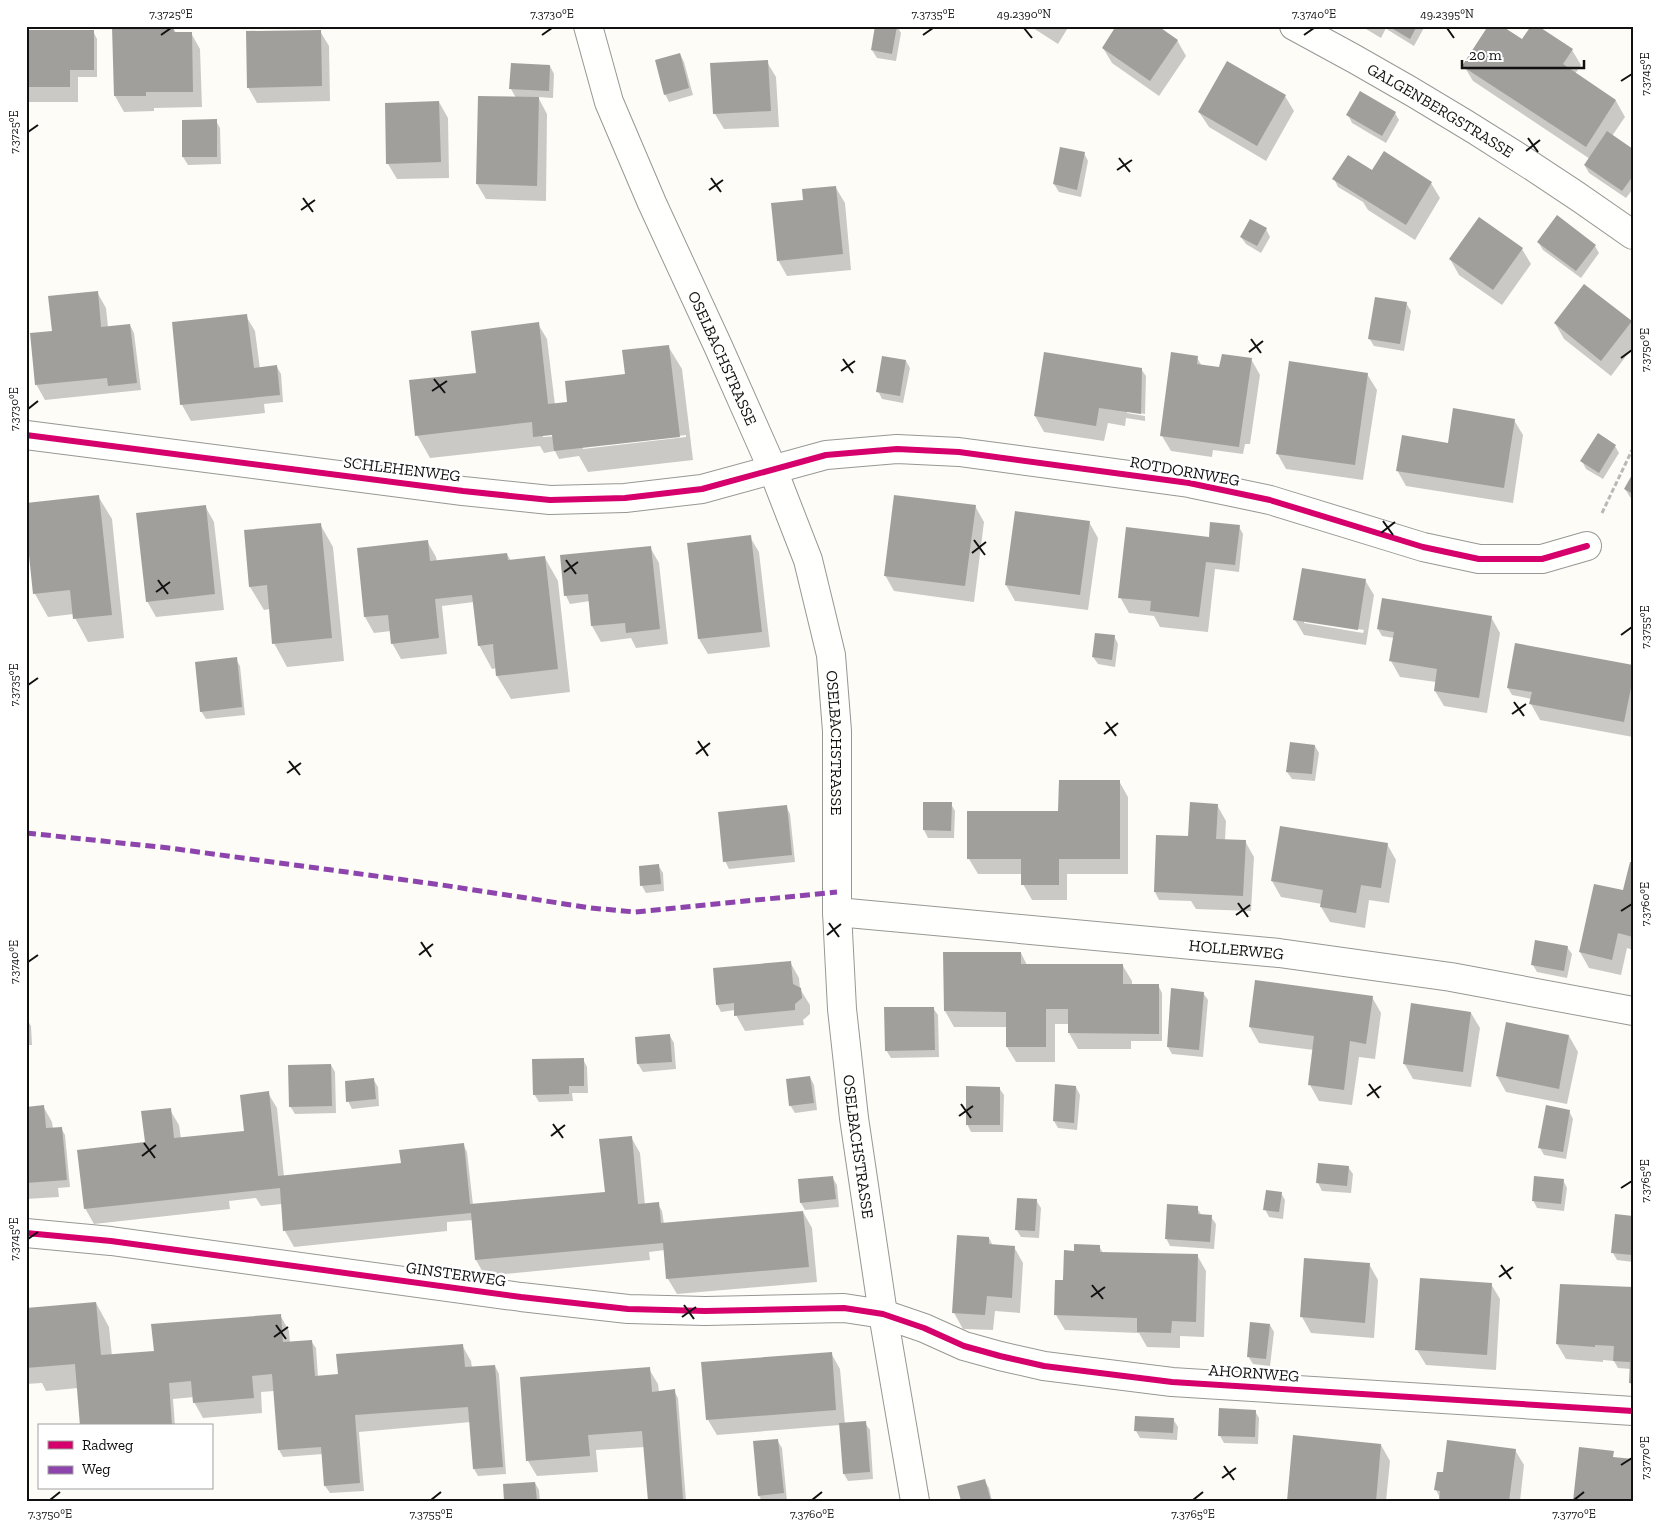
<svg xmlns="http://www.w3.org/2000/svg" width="1659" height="1527" font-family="'Zilla Slab',serif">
	<rect width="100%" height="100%" fill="#fdfcf7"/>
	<path fill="#0003" fill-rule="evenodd" d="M897 26 901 33 896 61 877 58 872 50Z
		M1030 26H1069L1058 44Z
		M1361 26H1425L1414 46 1388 30 1386 28 1381 38Z
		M173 27 176 33H191L200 49 202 107 154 108V111L124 112 115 96Z
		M26 31H93L97 39V77H78V102H26Z
		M320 31 329 46 330 101 257 103 248 87Z
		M1177 40 1186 56 1159 96 1112 63 1103 48Z
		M1523 41 1572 50 1581 65 1575 74 1616 101 1625 117 1612 136 1633 150V189L1626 198 1589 173 1585 166 1590 159 1473 81 1464 66Z
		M680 54 684 62 693 95 669 102 665 94Z
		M767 62 776 77 779 127 724 129 715 114Z
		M550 66 554 74 553 98 538 97 547 114 546 201 486 199 477 184 516 98 511 89Z
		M1285 96 1294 111 1266 161 1209 127 1199 112Z
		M439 102 448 118 449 178 397 179 388 164Z
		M1395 113 1399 120 1386 143 1352 123 1348 115Z
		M183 121H216L220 128 221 164 188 165 183 157Z
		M1084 153 1088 161 1081 197 1059 192 1054 184Z
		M1373 172 1431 183 1440 198 1415 240 1368 210 1363 202 1338 187 1334 179Z
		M836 188 845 203 851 270 787 276 778 260 804 201Z
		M1266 229 1270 237 1261 253 1246 244 1241 237Z
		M1538 242 1595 246 1599 253 1581 278 1543 250Z
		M1522 249 1531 264 1502 305 1459 275 1450 259Z
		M97 292 106 308 108 327 130 325 134 333 141 390 45 400 36 384 54 333Z
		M1406 303 1411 311 1404 351 1374 346 1369 338Z
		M246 316 255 331 260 369 277 367 281 374 283 402 264 404 265 413 191 421 182 405 173 323Z
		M1631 322 1633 325V347L1611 376 1564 339 1555 323Z
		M538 324 547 339 555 405 570 408 627 375 668 346 682 369 693 460 588 472 579 456 559 459 555 451 544 453 540 446 430 458 417 435 478 374ZM558 433V436L543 437V435ZM686 435V437L583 449V447Z
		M1045 354 1141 369 1146 376 1145 414 1127 411V413L1145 416V421L1126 418 1125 426 1108 423 1104 441 1044 432 1035 416Z
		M1197 358 1202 366 1220 368 1251 359 1260 375 1250 444H1245L1243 454 1213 450 1212 457 1171 451 1162 436Z
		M906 361 910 368 903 403 882 399 878 391Z
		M1367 374 1377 390 1363 480 1286 469 1277 453Z
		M1514 420 1523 435 1513 503 1406 486 1397 470 1449 444Z
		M1615 446 1619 453 1603 479 1586 469 1582 461Z
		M1633 475V499L1630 497 1625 489Z
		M98 496 112 519 124 638 88 642 75 618 74 614 48 617 35 594 30 553 26 554V504Z
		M205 506 214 522 224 610 156 617 147 601Z
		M975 506 984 522 974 602 894 591 885 575Z
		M1089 522 1098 538 1088 610 1015 601 1006 585Z
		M320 524 333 547 344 661 287 667 274 643 270 609 264 610 250 587Z
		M1239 527 1243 534 1239 572 1215 569 1208 632 1160 627 1154 616 1129 613 1120 597 1208 538Z
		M750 537 759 552 770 647 708 654 699 639Z
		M427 541 436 557 437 562 507 554 511 561 545 558 558 581 570 692 511 699 497 676V668L492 669 479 645 474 602 442 606 447 654 401 659 392 643 391 631 374 633 365 617 358 549Z
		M650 547 659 563 668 644 636 648 631 638 601 642 592 626 590 601 570 604 566 596 561 557Z
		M1365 580 1374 595 1366 645 1304 635 1295 620ZM1304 620 1364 630 1363 633 1304 623Z
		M1491 617 1500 633 1487 713 1444 706 1435 691 1436 682 1400 677 1391 661 1394 638 1382 636 1378 629Z
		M1114 636 1118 644 1115 667 1098 664 1093 657Z
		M236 659 240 666 245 715 206 719 201 711Z
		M1633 666V737L1540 720 1531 704 1532 699 1512 695 1508 688Z
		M1315 746 1319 753 1315 781 1292 779 1287 772Z
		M1119 781 1128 797V874H1067V900H1032L1023 884V874H978L969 859Z
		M924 803 951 804 955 811 954 838H928L924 830Z
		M1217 805 1226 821 1225 840 1245 841 1254 857 1251 911 1196 909 1191 901 1159 900 1155 892Z
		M786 806 790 814 795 862 729 869 725 861Z
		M1387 844 1396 860 1389 903 1369 900 1365 928 1330 922 1321 907 1322 904 1281 897 1272 881Z
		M1633 864V950L1627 948 1621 975 1589 968 1580 952 1624 892Z
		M658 865 663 873 664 891 646 893 642 886Z
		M1567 947 1572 954 1567 978 1537 972 1533 965Z
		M1021 953 1027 965 1123 966 1132 981V985H1158L1162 993V1041H1131V1049H1078L1069 1033V1024H1055V1062H1016L1007 1047V1027H954L945 1011Z
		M790 962 799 978 800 989 810 1005V1014L803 1020 804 1025 745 1031 736 1015 735 1010 721 1012 717 1004Z
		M1203 993 1208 1000 1203 1057 1172 1054 1168 1047Z
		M1372 997 1381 1013 1375 1059 1359 1057 1352 1105 1319 1101 1310 1085 1314 1050 1259 1043 1250 1027Z
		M933 1008 938 1015 939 1057 891 1058 886 1050Z
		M1471 1013 1480 1028 1471 1087 1413 1079 1404 1063Z
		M26 1018 31 1026 32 1045H26Z
		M670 1036 674 1043 676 1069 643 1072 638 1064 637 1038Z
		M1569 1036 1578 1052 1567 1104 1506 1092 1497 1076Z
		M583 1059 587 1067 588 1093H572L573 1101 539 1102 534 1094Z
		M331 1065 335 1072 336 1113 295 1114 290 1106Z
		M810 1077 814 1085 817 1110 795 1113 790 1105Z
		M373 1079 378 1087 379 1106 352 1109 348 1101Z
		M1076 1087 1080 1095 1077 1130 1058 1128 1054 1121Z
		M999 1088 1004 1095 1003 1132H971L967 1124Z
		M268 1093 277 1108 284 1177 402 1165 463 1144 467 1152 473 1205 606 1193 631 1137 640 1153 645 1205 658 1204 662 1211 664 1224 803 1212 812 1228 817 1282 677 1294 668 1279 665 1250 649 1252 650 1260 485 1276 476 1260 473 1220 447 1222V1231L294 1247 285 1231 282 1204 261 1206 256 1198 229 1201 230 1209 94 1224 85 1208 146 1143 170 1110 179 1125 181 1139 245 1132Z
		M43 1106 52 1122 53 1129 61 1128 65 1135 70 1187 58 1188 59 1197 26 1199V1108Z
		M1569 1111 1573 1119 1566 1159 1544 1155 1540 1148Z
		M1348 1167 1353 1174 1351 1193 1322 1191 1318 1183Z
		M832 1177 837 1185 839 1207 805 1210 801 1203Z
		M1563 1180 1567 1188 1564 1211 1537 1208 1533 1200Z
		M1281 1193 1285 1200 1283 1219 1269 1217 1265 1209Z
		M1036 1200 1041 1208 1039 1238 1021 1237 1016 1229Z
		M1197 1208 1202 1216 1211 1217 1216 1224 1214 1249 1170 1246 1166 1238Z
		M1633 1217V1262L1617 1260 1613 1253Z
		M989 1238 993 1246 1014 1247 1023 1263 1020 1313 995 1311 993 1330 963 1329 954 1313Z
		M1099 1246 1103 1253 1197 1255 1206 1271 1204 1337 1180 1336V1348L1147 1347 1139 1333 1065 1330 1056 1315 1064 1282 1075 1252Z
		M1369 1264 1378 1280 1374 1338 1311 1333 1302 1317Z
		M1491 1284 1500 1299 1496 1370 1426 1365 1417 1350Z
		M1633 1289V1387L1630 1383 1631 1369 1618 1368 1614 1361 1603 1360V1362L1566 1359 1557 1344Z
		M96 1303 109 1327 112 1356 155 1352 280 1315 289 1331 290 1343 311 1341 316 1348 318 1377 337 1376 462 1345 471 1361 472 1368 495 1366 499 1374 506 1474 478 1476 474 1469 471 1422 359 1432 364 1491 330 1493 325 1486 323 1454 283 1457 279 1450 274 1391 261 1392 262 1413 203 1418 194 1402V1397L173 1399 175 1426H81L78 1388 46 1391 42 1383 26 1384V1309Z
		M1270 1325 1274 1332 1270 1366 1253 1364 1248 1356Z
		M831 1353 840 1369 845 1424 865 1423 870 1430 873 1479 848 1481 844 1474 840 1425 717 1435 708 1420Z
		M649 1369 658 1384 659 1392 674 1391 678 1398 686 1501H650L645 1447 596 1450 598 1472 537 1476 528 1461Z
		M1255 1411 1259 1418 1258 1444 1224 1443 1220 1436Z
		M1173 1419 1178 1427 1177 1440 1140 1438 1136 1431Z
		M777 1440 782 1448 787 1501H762L759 1496Z
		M1381 1445 1390 1461 1386 1501H1288Z
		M1515 1450 1524 1465 1520 1501H1440V1498L1436 1490 1444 1474Z
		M984 1480 989 1488 992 1501H962Z
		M535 1483 539 1490 540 1501H505Z"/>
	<path fill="#a19f9c" d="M173 26 174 32H192L193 92H146V96H114L112 27Z
		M875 26H897L892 54 871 50Z
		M1116 26H1158L1178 40 1150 81 1102 48Z
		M1388 26H1417L1410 39Z
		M1488 26H1502L1522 39 1531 26H1538L1573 49 1563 64 1616 100 1586 147 1462 66Z
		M26 30H94V70H70V87H26Z
		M321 30 322 86 247 88 246 31Z
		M680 53 689 88 664 95 655 60Z
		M768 60 771 111 713 114 710 63Z
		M1227 61 1286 95 1257 146 1198 112Z
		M511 63 550 65 549 91 509 89Z
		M1360 91 1396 112 1382 136 1346 115Z
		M478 96 539 97 537 186 476 184Z
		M439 101 441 162 386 164 385 103Z
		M217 119V157H182V120Z
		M1607 131 1633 149V176L1622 191 1584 165Z
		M1060 147 1085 152 1077 190 1053 184Z
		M1384 151 1432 182 1406 225 1332 179 1348 155 1372 170Z
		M836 186 843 254 777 261 771 203 803 200 802 189Z
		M1557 215 1596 245 1576 271 1537 242Z
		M1479 217 1523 248 1493 290 1449 259Z
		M1250 219 1267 228 1257 246 1240 237Z
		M1584 284 1632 321 1601 361 1554 323Z
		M98 291 101 327 130 324 137 383 108 386 107 378 35 385 30 333 52 331 48 296Z
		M1375 297 1407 302 1400 344 1368 339Z
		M247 314 254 368 277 365 280 395 180 405 172 322Z
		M539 322 548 404 567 402 565 381 625 374 622 350 669 345 680 437 554 451 552 435 533 437 532 422 415 436 409 380 476 373 471 331Z
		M1044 352 1142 368 1141 414 1099 408 1096 426 1034 416Z
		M1171 352 1198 356 1197 364 1219 367 1222 354 1252 358 1239 447 1160 436Z
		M882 356 906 360 900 396 876 392Z
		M1289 361 1368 373 1355 465 1276 454Z
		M1453 408 1515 419 1504 488 1396 471 1402 435 1448 443Z
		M1598 433 1616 445 1599 473 1580 461Z
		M1633 473V494L1624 489Z
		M99 495 112 615 73 619 70 590 33 594 28 546H26V503Z
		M894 495 976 505 965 586 884 576Z
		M206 505 215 594 146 602 136 513Z
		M1015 511 1090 521 1080 595 1005 585Z
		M1210 522 1240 525 1235 565 1206 562 1199 617 1150 611 1151 601 1118 598 1126 527 1209 537Z
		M321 523 332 638 272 644 267 585 249 587 244 530Z
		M751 535 762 632 698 639 687 543Z
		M428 540 430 561 507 553 508 560 545 556 558 669 496 676 493 644 478 646 472 595 435 599 439 638 391 644 388 615 364 617 357 548Z
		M651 546 660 629 626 633 625 623 591 626 588 594 564 596 560 555Z
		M1302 568 1366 579 1358 630 1293 620Z
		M1382 598 1492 616 1479 698 1434 691 1437 669 1389 661 1394 632 1377 629Z
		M1095 633 1115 635 1112 660 1092 657Z
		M1515 643 1633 665V678L1624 722 1529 704 1532 692 1507 688Z
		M237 657 242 707 200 712 195 662Z
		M1290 742 1315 745 1312 774 1286 772Z
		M1059 780H1120V859H1059V885H1021V859H967V811H1058Z
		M923 802H952L951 831 923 830Z
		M1190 802 1218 804 1216 839 1246 840 1243 896 1154 892 1156 835 1188 836Z
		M787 805 792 855 723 862 718 812Z
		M1280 826 1388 843 1381 888 1361 885 1356 913 1320 907 1323 890 1271 881Z
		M1630 862H1633V937L1618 933 1612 960 1579 952 1594 884 1623 890Z
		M659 864 661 884 640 886 639 866Z
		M1535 940 1568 946 1564 971 1531 965Z
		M943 952H1021V964H1123V984H1159V1034L1068 1033V1009H1046V1047H1006V1012L944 1011Z
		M791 961 793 984 801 988 802 998 795 1004V1010L734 1016V1003L716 1005 713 968Z
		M1255 980 1373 996 1366 1044 1350 1041 1344 1090 1308 1085 1314 1036 1249 1027Z
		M1171 988 1204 992 1199 1050 1167 1047Z
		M1411 1003 1471 1012 1463 1072 1403 1064Z
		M884 1007H934L935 1050 885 1051Z
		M1506 1022 1569 1035 1559 1089 1496 1076Z
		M670 1034 672 1062 637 1064 635 1037Z
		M584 1058V1086H569V1094L533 1095 532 1059Z
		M331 1064 332 1106 289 1107 288 1065Z
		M810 1076 814 1103 789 1106 786 1079Z
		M374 1078 376 1099 346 1102 345 1081Z
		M1055 1084 1076 1086 1074 1123 1053 1121Z
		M966 1086 1000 1087V1125H966Z
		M269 1091 278 1176 401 1163 399 1150 464 1143 470 1204 605 1192 599 1139 632 1136 638 1204 659 1202 661 1223 803 1211 809 1267 666 1279 663 1243 475 1260 471 1213 283 1231 280 1188 84 1209 77 1150 145 1142 141 1111 171 1108 174 1138 244 1131 240 1095Z
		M44 1105 46 1128 62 1127 67 1180 26 1183V1107Z
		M1546 1105 1570 1110 1563 1152 1538 1148Z
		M1318 1163 1349 1166 1347 1186 1316 1183Z
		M833 1176 836 1199 800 1203 798 1179Z
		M1534 1176 1564 1179 1561 1204 1532 1201Z
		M1266 1190 1282 1192 1279 1212 1263 1210Z
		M1017 1198 1037 1199 1035 1231 1015 1230Z
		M1167 1204 1198 1206V1214L1212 1215 1210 1242 1165 1239Z
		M1615 1214 1633 1216V1255L1611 1253Z
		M957 1235 989 1237V1244L1015 1246 1012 1298 987 1296 985 1315 952 1313Z
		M1074 1244 1100 1245V1252L1198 1254 1196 1322 1172 1321 1171 1333 1137 1332V1318L1054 1315 1055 1280H1063L1064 1250 1074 1251Z
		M1304 1258 1370 1263 1365 1323 1300 1317Z
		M1420 1278 1492 1283 1487 1355 1415 1350Z
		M1560 1284 1633 1287V1383H1629L1630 1362 1613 1361 1614 1346 1595 1345V1347L1556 1344Z
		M96 1302 101 1355 154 1351 151 1324 281 1314 283 1342 312 1340 315 1376 338 1374 336 1354 463 1344 465 1367 495 1365 503 1467 473 1469 468 1407 355 1415 360 1483 324 1486 321 1447 278 1450 272 1374 252 1376 254 1398 193 1403 191 1381 169 1383 172 1426H80L75 1364 26 1368V1308Z
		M1250 1322 1270 1324 1266 1359 1247 1357Z
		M832 1352 836 1410 706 1420 701 1362Z
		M650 1367 652 1392 675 1389 683 1499 648 1501 642 1431 588 1435 590 1456 526 1461 520 1377Z
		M1219 1408 1256 1410 1255 1437 1218 1436Z
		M1135 1416 1174 1418 1173 1433 1134 1431Z
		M866 1421 870 1472 843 1474 839 1423Z
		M1293 1435 1381 1444 1376 1501H1287Z
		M778 1439 784 1493 758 1496 753 1441Z
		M1447 1440 1516 1449 1509 1501H1439L1440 1491 1434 1490 1437 1472H1443Z
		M1579 1447 1614 1451 1613 1457 1633 1459V1501H1573Z
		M985 1479 991 1501H961L957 1486Z
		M535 1482 537 1501H504L503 1484Z"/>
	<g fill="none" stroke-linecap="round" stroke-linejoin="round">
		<defs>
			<g id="minor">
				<path id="s1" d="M588 26 609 102 652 203 718 346 773 470 808 560 831 655 837 731V912L842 1009 854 1118 883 1314 915 1501"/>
				<path id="s2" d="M1294 26C1411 88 1525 158 1633 235"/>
				<path d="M26 435 463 491 550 500 625 498 702 489 826 455 897 449 959 452 1189 483 1270 500 1423 547 1479 559H1542L1587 546"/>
				<path id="s3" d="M837 912 1279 953 1451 977 1633 1011"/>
				<path d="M26 1233 111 1241 521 1297 628 1309 705 1311 844 1308 883 1314 924 1328 964 1346 1000 1356 1044 1366 1172 1382 1633 1411"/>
			</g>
		</defs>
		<use href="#minor" stroke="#979795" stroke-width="30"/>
		<path stroke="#b9b9b8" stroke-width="3" stroke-dasharray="5 2.5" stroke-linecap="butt" d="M1602 513 1633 448"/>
		<use href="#minor" stroke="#fffffe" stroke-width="28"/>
		<path stroke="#8e44ad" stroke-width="5" stroke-dasharray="10 5" stroke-linecap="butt" d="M26 833 169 848 442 885 591 908 635 912 837 892"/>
		<defs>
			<path id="cycleway" d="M26 435 463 491 550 500 625 498 702 489 826 455 897 449 959 452 1189 483 1270 500 1423 547 1479 559H1542L1587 546
				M26 1233 111 1241 521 1297 628 1309 705 1311 844 1308 883 1314 924 1328 964 1346 1000 1356 1044 1366 1172 1382 1633 1411"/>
		</defs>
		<use href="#cycleway" stroke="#fff" stroke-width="9"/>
		<use href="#cycleway" stroke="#d6006c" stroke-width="6"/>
	</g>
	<path fill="none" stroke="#111" stroke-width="2" d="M1024 28 1032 38M1447 28 1454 38M161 35 171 28M542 35 552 28M923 35 933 28M1304 35 1314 28M1621 81 1632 74M28 132 38 125M1528 138 1538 152M1526 151 1540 140M1119 158 1130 172M1117 170 1132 160M711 178 721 192M709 190 723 180M303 198 313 212M301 210 315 200M1251 339 1261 353M1249 352 1263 341M1621 358 1632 350M843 359 853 373M841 371 855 361M434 379 445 393M432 391 447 381M28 409 38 401M1383 521 1393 535M1381 533 1395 522M974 540 985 555M972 553 986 542M566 560 576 574M564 572 578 562M158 580 168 594M156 592 170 582M1621 635 1632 627M28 685 38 678M1514 702 1524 716M1512 714 1526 704M1106 722 1116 736M1104 734 1118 723M698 741 708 756M696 754 710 743M289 761 300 775M287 773 301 763M1238 903 1248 917M1621 911 1632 904M1236 915 1250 905M829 923 839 937M827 935 841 924M421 942 431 957M419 955 433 944M28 962 38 955M1369 1084 1379 1098M1367 1096 1381 1086M961 1104 971 1118M959 1116 973 1106M553 1124 563 1138M551 1136 565 1125M144 1143 155 1158M142 1156 156 1145M1621 1188 1632 1181M28 1239 38 1232M1501 1265 1511 1279M1499 1277 1513 1267M1092 1285 1103 1299M1091 1297 1105 1287M684 1305 694 1319M682 1317 696 1307M276 1325 286 1339M274 1337 288 1327M1621 1465 1632 1458M1224 1466 1234 1480M1222 1478 1236 1468M50 1500 60 1492M431 1500 441 1492M812 1500 822 1492M1193 1500 1203 1492M1574 1500 1584 1492"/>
	<g text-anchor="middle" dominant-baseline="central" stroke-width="5" stroke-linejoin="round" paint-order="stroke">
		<g font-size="16" fill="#111" stroke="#fff">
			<text stroke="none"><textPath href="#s2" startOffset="169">GALGENBERGSTRASSE</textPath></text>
			<text stroke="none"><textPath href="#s1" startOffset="359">OSELBACHSTRASSE</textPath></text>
			<text transform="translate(402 469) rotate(7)">SCHLEHENWEG</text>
			<text transform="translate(1185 471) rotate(10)">ROTDORNWEG</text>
			<text stroke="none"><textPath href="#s1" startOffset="764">OSELBACHSTRASSE</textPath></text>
			<text stroke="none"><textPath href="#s3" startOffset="401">HOLLERWEG</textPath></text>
			<text stroke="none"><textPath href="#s1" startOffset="1169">OSELBACHSTRASSE</textPath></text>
			<text transform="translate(456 1274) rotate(8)">GINSTERWEG</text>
			<text transform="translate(1254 1373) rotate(4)">AHORNWEG</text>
		</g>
	</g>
	<rect width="1659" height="1527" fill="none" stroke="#ffffff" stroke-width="55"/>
	<rect x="38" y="1424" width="175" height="65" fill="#ffffff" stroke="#a0a0a0"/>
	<rect x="48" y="1441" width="25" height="8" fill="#d6006c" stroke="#a0a0a0"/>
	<text x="82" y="1450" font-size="15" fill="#111111">Radweg</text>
	<rect x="48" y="1466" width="25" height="8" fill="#8e44ad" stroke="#a0a0a0"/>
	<text x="82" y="1474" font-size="15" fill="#111111">Weg</text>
	<path d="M1462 60v8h122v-8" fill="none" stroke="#111111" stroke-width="2.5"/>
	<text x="1469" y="60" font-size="15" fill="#111111" stroke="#ffffff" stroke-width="4" paint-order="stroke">20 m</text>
	<rect x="28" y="28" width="1604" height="1472" fill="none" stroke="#111" stroke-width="2"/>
	<g font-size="12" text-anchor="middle" fill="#111">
		<text x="171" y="18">7.3725°E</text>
		<text x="552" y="18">7.3730°E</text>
		<text x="933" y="18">7.3735°E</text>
		<text x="1024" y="18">49.2390°N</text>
		<text x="1314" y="18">7.3740°E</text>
		<text x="1447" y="18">49.2395°N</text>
		<text transform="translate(1645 74) rotate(-90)" y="4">7.3745°E</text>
		<text transform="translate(14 132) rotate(-90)" y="4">7.3725°E</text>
		<text transform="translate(1645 350) rotate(-90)" y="4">7.3750°E</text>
		<text transform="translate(14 409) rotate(-90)" y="4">7.3730°E</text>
		<text transform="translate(1645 627) rotate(-90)" y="4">7.3755°E</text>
		<text transform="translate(14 685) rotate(-90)" y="4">7.3735°E</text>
		<text transform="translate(1645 904) rotate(-90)" y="4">7.3760°E</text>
		<text transform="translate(14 962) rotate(-90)" y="4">7.3740°E</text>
		<text transform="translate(1645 1181) rotate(-90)" y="4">7.3765°E</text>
		<text transform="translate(14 1239) rotate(-90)" y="4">7.3745°E</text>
		<text transform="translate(1645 1458) rotate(-90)" y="4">7.3770°E</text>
		<text x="50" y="1518">7.3750°E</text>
		<text x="431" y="1518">7.3755°E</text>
		<text x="812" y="1518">7.3760°E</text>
		<text x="1193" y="1518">7.3765°E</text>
		<text x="1574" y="1518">7.3770°E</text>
	</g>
</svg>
